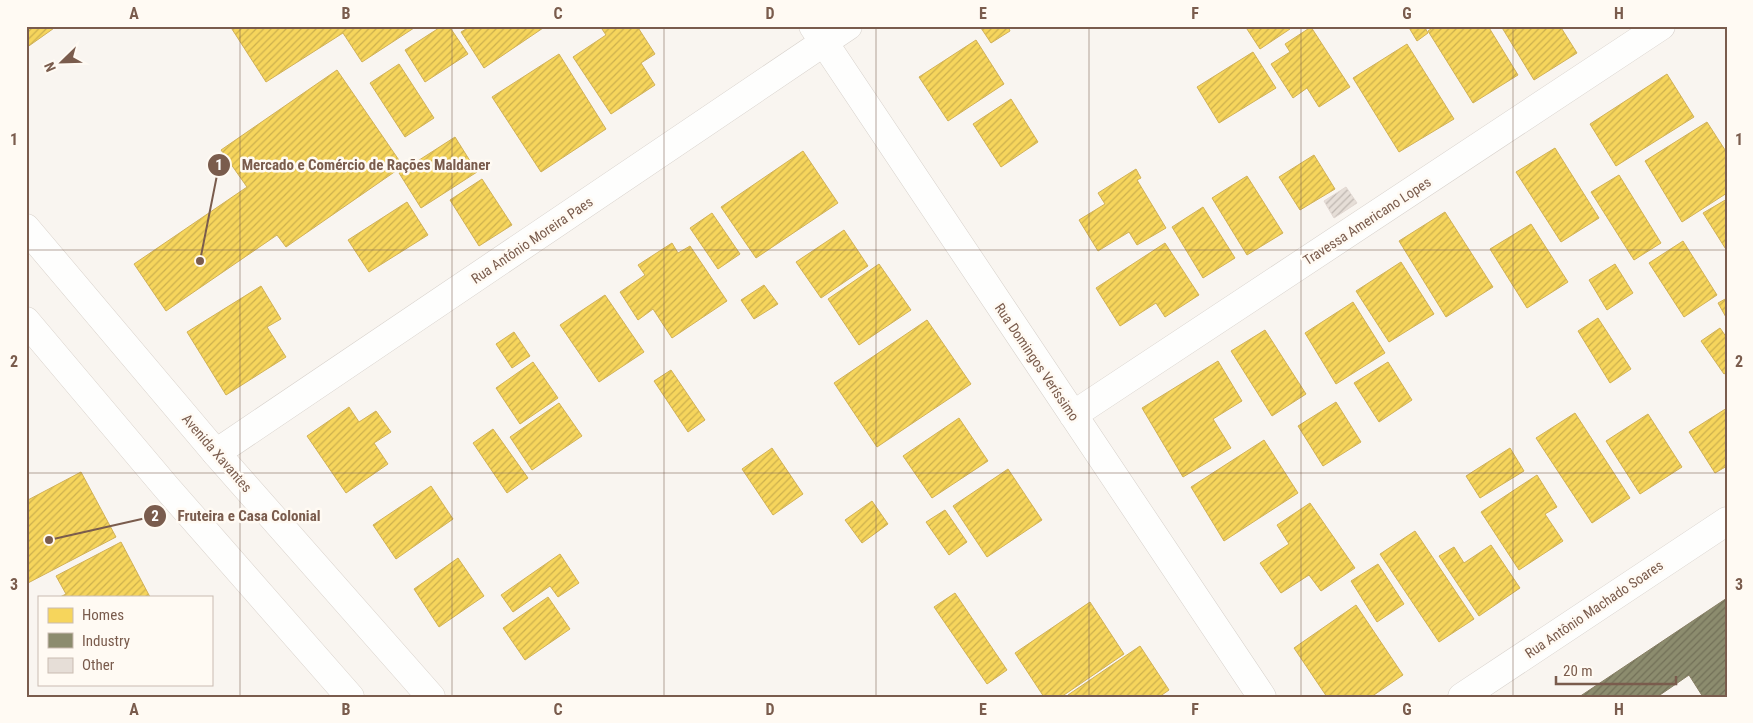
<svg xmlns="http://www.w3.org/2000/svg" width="1753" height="723" font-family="'Roboto Condensed',sans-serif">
	<defs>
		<pattern id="homes-hatch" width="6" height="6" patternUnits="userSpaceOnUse" patternTransform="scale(1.25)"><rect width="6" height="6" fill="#f6d55c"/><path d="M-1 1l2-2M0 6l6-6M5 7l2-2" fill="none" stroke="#ccb04e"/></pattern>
		<pattern id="industry-hatch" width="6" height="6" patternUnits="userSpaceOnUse" patternTransform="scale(1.25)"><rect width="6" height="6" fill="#8c8c6e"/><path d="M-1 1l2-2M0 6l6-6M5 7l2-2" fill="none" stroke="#727058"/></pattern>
		<pattern id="building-hatch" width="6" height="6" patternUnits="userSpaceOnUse" patternTransform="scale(1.25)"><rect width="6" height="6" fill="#e6ded7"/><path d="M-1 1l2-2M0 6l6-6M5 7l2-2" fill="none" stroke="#bfb7b1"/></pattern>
	</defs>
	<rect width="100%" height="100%" fill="#f9f5f0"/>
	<path fill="url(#homes-hatch)" stroke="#d1b158" d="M26 26H57L26 48Z
		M230 26H417L362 62 343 33 266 82Z
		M442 26H449L468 54 425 82 405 50Z
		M471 26H546L484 68 461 32Z
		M600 26H637L655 54 641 63 655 85 611 114 573 57 606 35Z
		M984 26H1008L1010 31 991 43 981 28Z
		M1245 26H1288L1290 29 1260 49Z
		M1408 26H1424L1428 33 1417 41Z
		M1435 26H1488L1518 75 1473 103 1428 31Z
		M1501 26H1560L1577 53 1534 80Z
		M1311 27 1350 87 1319 107 1307 88 1293 98 1271 64 1290 52 1285 44Z
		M976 40 1004 84 948 121 919 77Z
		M1407 44 1454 119 1399 152 1353 78Z
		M1253 52 1276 88 1219 123 1197 87Z
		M559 54 606 129 541 172 492 97Z
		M399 64 434 118 405 137 370 83Z
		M337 70 403 166 286 247 277 235 166 311 134 264 247 187 221 150Z
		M1667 74 1694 117 1616 166 1590 124Z
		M1011 99 1038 142 1001 167 973 124Z
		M1707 122 1727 153V193L1682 222 1645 161Z
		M455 137 477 172 421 208 399 173Z
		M1555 148 1599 218 1561 242 1516 172Z
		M803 151 838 203 756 258 721 207Z
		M1314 155 1335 189 1300 210 1279 177Z
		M1136 169 1141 178 1137 180 1166 228 1137 245 1129 232 1098 251 1079 220 1105 204 1098 193Z
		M1619 175 1661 243 1634 260 1591 192Z
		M1247 176 1283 233 1247 255 1212 198Z
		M482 179 512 225 479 246 450 200Z
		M1727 199V251L1703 213Z
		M407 202 428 235 369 272 348 240Z
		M1203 207 1235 258 1203 278 1172 227Z
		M1445 212 1493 287 1446 317 1399 241Z
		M712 213 740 254 718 269 690 228Z
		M1531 224 1568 282 1527 308 1490 249Z
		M844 230 868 266 821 298 796 262Z
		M1683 241 1717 295 1684 317 1649 263Z
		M672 243 678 253 690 246 727 301 672 338 653 309 638 320 620 292 645 275 638 265Z
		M1165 243 1199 295 1165 317 1156 303 1120 326 1096 288Z
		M1401 262 1434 314 1389 342 1356 291Z
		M879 264 911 310 859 345 828 299Z
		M1615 264 1633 293 1607 310 1589 280Z
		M764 285 778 304 754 319 741 300Z
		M261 286 281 319 267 327 286 357 226 395 187 332Z
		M605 295 644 352 599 382 560 325Z
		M1727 298V319L1718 303Z
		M1353 302 1385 353 1336 384 1305 333Z
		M1598 318 1631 369 1610 383 1578 331Z
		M927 320 971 384 877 447 834 383Z
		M1720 328 1727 338V372L1724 374 1701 341Z
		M1265 330 1306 394 1272 416 1231 351Z
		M514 332 530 356 512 368 496 344Z
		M1218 361 1242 401 1213 419 1231 448 1183 477 1142 408Z
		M533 362 558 398 520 424 496 388Z
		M1388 362 1412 400 1379 422 1354 383Z
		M671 370 705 420 688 432 654 381Z
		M1336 402 1361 442 1323 466 1298 426Z
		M559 403 582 436 532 470 510 437Z
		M349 407 359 422 376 411 391 432 374 443 388 464 346 493 307 436Z
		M1727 408V466L1715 473 1689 432Z
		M1575 413 1630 498 1592 523 1536 438Z
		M1648 414 1682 467 1640 494 1606 441Z
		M959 418 988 461 932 498 903 456Z
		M493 429 528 478 507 493 473 443Z
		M1264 440 1298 493 1224 541 1191 487Z
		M772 448 803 494 773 515 742 469Z
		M1510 448 1524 471 1480 498 1466 476Z
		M1008 469 1042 520 987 557 953 506Z
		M81 472 116 537 26 584V501Z
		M1537 475 1557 507 1545 514 1563 541 1519 570 1481 512Z
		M431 486 453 519 396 559 373 525Z
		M872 501 888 524 862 543 845 520Z
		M1310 503 1355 568 1321 591 1309 575 1281 593 1260 563 1289 544 1277 525Z
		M945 510 967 542 949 555 926 522Z
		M1415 531 1474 619 1439 642 1380 554Z
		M121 542 150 597H60L66 594 56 576Z
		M1491 545 1520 588 1479 616 1439 556 1454 547 1464 563Z
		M560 554 579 583 558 597 550 586 513 612 501 595Z
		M458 558 484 596 439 627 414 589Z
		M1378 564 1404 604 1377 622 1351 581Z
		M955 593 1007 670 987 684 934 607Z
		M548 597 570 629 525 660 503 628Z
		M1090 602 1124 654 1061 697H1044L1015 653Z
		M1356 605 1403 675 1371 697H1327L1294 648Z
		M1140 646 1169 690 1159 697H1070L1068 695Z"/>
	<path fill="url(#industry-hatch)" stroke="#877e64" d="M1727 598V697H1703L1689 675 1657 697H1579Z"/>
	<path fill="url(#building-hatch)" stroke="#e2d8d2" d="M1346 187 1357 203 1334 218 1324 201Z"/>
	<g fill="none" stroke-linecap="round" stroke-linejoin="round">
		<defs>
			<path id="minor" d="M813 26 1262 697
				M1073 415 1661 26
				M216 453 848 26"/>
			<path id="tertiary" d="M1462 697 1727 521"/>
			<path id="secondary" d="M26 228 216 453 431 697
				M26 321 166 487 350 697"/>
		</defs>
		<use href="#minor" stroke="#d7d1cb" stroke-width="29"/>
		<use href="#tertiary" stroke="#d7d1cb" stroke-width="29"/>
		<use href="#secondary" stroke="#d9d2cb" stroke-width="29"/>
		<use href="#minor" stroke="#fefefd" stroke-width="28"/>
		<use href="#tertiary" stroke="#fefefd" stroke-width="28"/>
		<use href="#secondary" stroke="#fefefd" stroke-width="28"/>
	</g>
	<path fill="none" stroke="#7a5c4d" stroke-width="1" stroke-opacity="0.55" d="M240 26V697M452 26V697M664 26V697M876 26V697M1089 26V697M1301 26V697M1513 26V697M26 250H1727M26 473H1727"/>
	<g text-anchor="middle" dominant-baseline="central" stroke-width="5" stroke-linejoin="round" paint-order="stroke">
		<g font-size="14" fill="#7a5c4d" stroke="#fffaf3">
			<text transform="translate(1367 221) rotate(-33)">Travessa Americano Lopes</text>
			<text transform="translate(532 240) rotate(-34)">Rua Antônio Moreira Paes</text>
			<text transform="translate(1037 362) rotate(56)">Rua Domingos Veríssimo</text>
			<text transform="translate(217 453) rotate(49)">Avenida Xavantes</text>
			<text transform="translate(1594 609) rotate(-34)">Rua Antônio Machado Soares</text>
		</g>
	</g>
	<path fill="none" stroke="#7a5c4d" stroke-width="2" d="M200 261L219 165M49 540L155 516"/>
	<g fill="#7a5c4d" stroke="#fffaf3" stroke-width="2">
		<circle cx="200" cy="261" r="5"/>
		<circle cx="49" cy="540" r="5"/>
		<circle cx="219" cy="165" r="12"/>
		<circle cx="155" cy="516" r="12"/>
	</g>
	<g font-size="15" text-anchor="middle" font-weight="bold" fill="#fff">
		<text x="219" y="170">1</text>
		<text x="155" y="521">2</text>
	</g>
	<g font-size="15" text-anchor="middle" font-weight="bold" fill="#7a5c4d" stroke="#fffaf3" stroke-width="5" stroke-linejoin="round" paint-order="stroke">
		<text x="366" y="170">Mercado e Comércio de Rações Maldaner</text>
		<text x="249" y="521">Fruteira e Casa Colonial</text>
	</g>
	<rect width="1753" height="723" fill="none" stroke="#fffaf3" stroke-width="55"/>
	<rect x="38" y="596" width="175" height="90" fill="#fffaf3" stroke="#cabbb1"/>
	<rect x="48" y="608" width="25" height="15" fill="#f6d55c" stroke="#cabbb1"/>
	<text x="82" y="620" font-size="15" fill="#7a5c4d">Homes</text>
	<rect x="48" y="633" width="25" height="15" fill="#8c8c6e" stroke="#cabbb1"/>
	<text x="82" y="646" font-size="15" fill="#7a5c4d">Industry</text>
	<rect x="48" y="658" width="25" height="15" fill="#e6ded7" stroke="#cabbb1"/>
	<text x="82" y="670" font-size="15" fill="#7a5c4d">Other</text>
	<g transform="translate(62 62) rotate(247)" stroke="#fffaf3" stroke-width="4" paint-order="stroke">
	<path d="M0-4L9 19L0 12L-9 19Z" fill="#7a5c4d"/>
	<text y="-8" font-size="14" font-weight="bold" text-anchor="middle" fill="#7a5c4d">N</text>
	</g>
	<path d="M1556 676v8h120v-8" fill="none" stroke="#7a5c4d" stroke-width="2.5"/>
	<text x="1563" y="676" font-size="15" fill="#7a5c4d" stroke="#fffaf3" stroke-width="4" paint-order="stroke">20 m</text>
	<rect x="28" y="28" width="1698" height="668" fill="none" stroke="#7a5c4d" stroke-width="2"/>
	<g font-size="16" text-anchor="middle" font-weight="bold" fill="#7a5c4d">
		<text x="134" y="19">A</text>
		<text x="346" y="19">B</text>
		<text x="558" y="19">C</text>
		<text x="770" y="19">D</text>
		<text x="983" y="19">E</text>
		<text x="1195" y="19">F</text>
		<text x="1407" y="19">G</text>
		<text x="1619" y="19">H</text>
		<text x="14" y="145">1</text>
		<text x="1739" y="145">1</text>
		<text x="14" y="367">2</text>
		<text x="1739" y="367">2</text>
		<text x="14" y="590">3</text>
		<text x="1739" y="590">3</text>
		<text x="134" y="715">A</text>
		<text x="346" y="715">B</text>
		<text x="558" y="715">C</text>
		<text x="770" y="715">D</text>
		<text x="983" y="715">E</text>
		<text x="1195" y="715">F</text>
		<text x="1407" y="715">G</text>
		<text x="1619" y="715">H</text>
	</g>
</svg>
